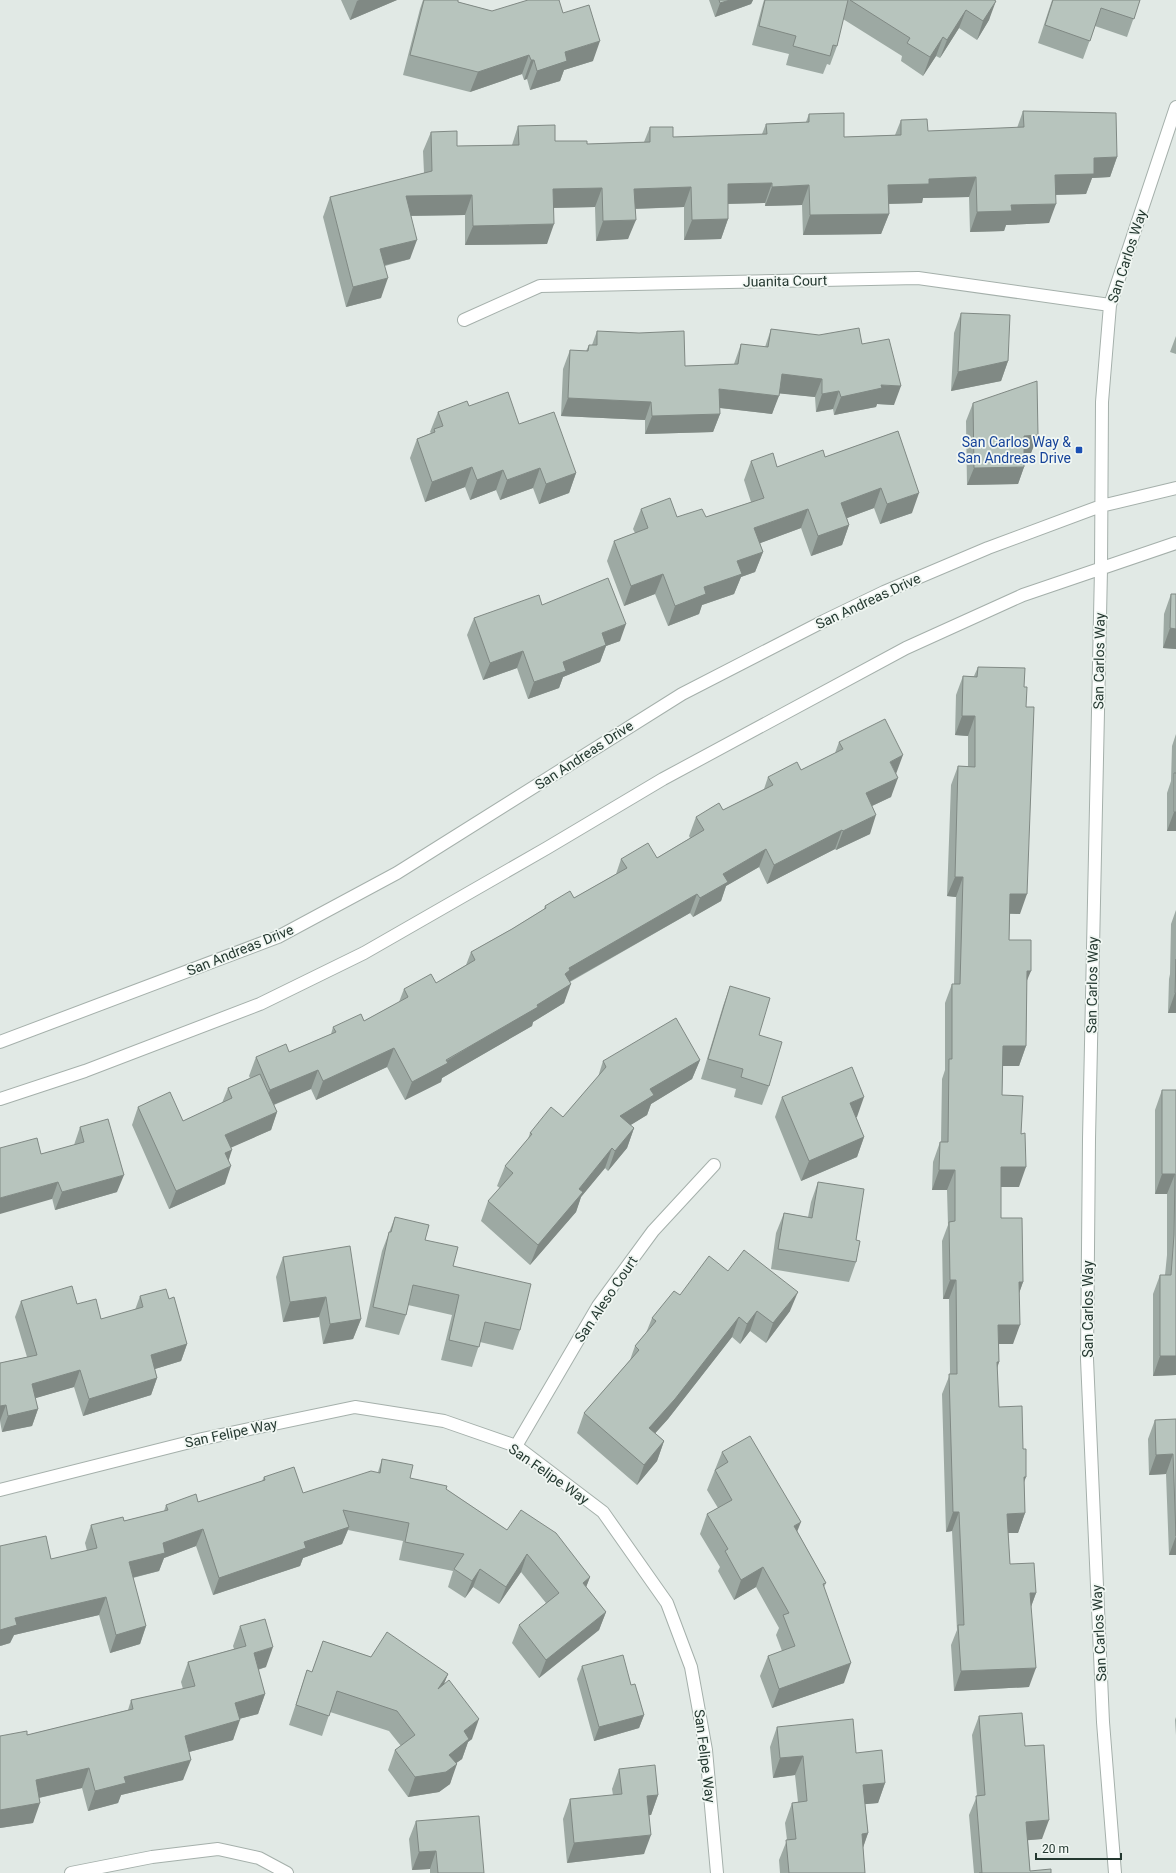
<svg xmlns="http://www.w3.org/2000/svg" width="1176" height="1873" font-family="Roboto,sans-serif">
	<rect width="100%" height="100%" fill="#e1e9e5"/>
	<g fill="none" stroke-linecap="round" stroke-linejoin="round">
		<defs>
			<path id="minor" d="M464 320 540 286 918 278 1110 305
				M0 1042 278 937 397 873 682 694 824 621 884 592 988 548 1101 506 1176 488
				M0 1099 85 1071 260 1004 364 953 547 848 663 779 906 648 1023 595 1176 543
				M516 1446 598 1306 653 1231 714 1165
				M0 1490 202 1439 355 1407 444 1421 516 1446 603 1512 667 1603 691 1667 706 1750 717 1873
				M71 1873 152 1857 218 1849 259 1858 287 1873
				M1115 1873 1103 1722 1087 1359 1089 1139 1101 569 1102 402 1110 305 1176 107"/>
		</defs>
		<use href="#minor" stroke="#a5b0ab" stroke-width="14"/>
		<use href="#minor" stroke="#fff" stroke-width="12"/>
	</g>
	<path fill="#9da9a3" d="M341 0H397L350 20Z
		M423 0H458V2L492 11 563 13 593 61 564 70 560 81 530 90 527 79 524 80 522 74 470 92 403 75 420 9Z
		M709 0H753L751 4 715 17Z
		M764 0H994L989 20 977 40 959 28 940 58 936 56 923 76 901 61 902 56 843 19 837 46 830 65 827 64 823 74 786 65 789 54 752 45 762 7Z
		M1052 0H1140L1127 37 1095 26 1083 59 1038 43Z
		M1023 111 1117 157 1110 177 1092 178 1086 194 1056 195 1049 223 1006 225 1004 231 970 232 969 197 923 198 922 203 889 204V214L881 234 803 235 802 205 765 206V203L728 204V219L721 239 684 240V207L635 209 628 239 596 241 595 207 553 208 547 244 465 245V215L411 216 410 259 385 266 381 298 346 307 323 217 330 197 424 173 423 151 431 132 457 146 512 145 518 126 555 141 587 144 644 142 650 127 673 137 762 134 766 124 806 122 809 114 844 137 895 135 901 120 928 131 1017 128Z
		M961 313 1008 361 1001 381 951 391 954 333Z
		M771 329 862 344 894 405 877 404 876 407 834 415 833 409 816 412 815 397 779 393 772 414 720 408V414L713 432 645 434V420L561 416 563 369 570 350 586 351 589 345H592L597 331 685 366 734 364 741 344 765 347Z
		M1176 336V354L1170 352Z
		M973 403 1038 435 1031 453H1024V467L1018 484 967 485 966 421Z
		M469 406 519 424 576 473 569 493 539 504 533 488 500 500 496 490 470 500 465 487 425 502 410 458 417 439 431 433 430 432 438 412Z
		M898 431 912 513 880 524 874 508 847 518 849 525 842 545 811 556 801 528 760 543 763 552 755 572 741 577 734 594 702 605 699 614 668 626 655 594 624 606 607 561 614 541 635 533 633 529 641 509 677 517H706L751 502 744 480 751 461 777 467 825 457Z
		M1171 594H1176V649L1163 648 1164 614Z
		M542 605 620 641 606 646 600 662 563 677 559 688 528 699 517 668 483 680 467 635 474 618Z
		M978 667 1020 914H1010L1009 940 1027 980 1026 1046 1019 1066H1003L1002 1095 1019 1187H1001V1218L1023 1282 1019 1293 1013 1344H999V1362L997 1369 999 1407 1024 1483 1025 1513 1018 1533H1008L1010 1564 1036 1593 1031 1607 1029 1687 954 1691 951 1645 957 1630 952 1531 946 1532 942 1394 950 1374 949 1299H943L942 1241 948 1225 947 1190H932L933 1162 940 1142H941L942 1079 945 1070V1003L952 984H954L956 897 947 896 951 785 958 766H968V736L955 735 956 695 963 676H974Z
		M1176 734V831H1167V793L1171 781 1172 746Z
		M839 742 896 774 891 797 872 806 870 834 836 850 835 849 767 884 759 867 726 886 721 901 693 917 690 913 570 982 564 1003 533 1022 532 1026 442 1078 441 1082 405 1100 387 1067 316 1100 311 1089 274 1105 277 1112 271 1130 231 1147 225 1184 169 1209 132 1125 138 1107 183 1121 222 1103 228 1088 250 1078 249 1076 256 1057 289 1052 331 1034 333 1027 364 1021 399 1002 404 989 436 983 466 965 471 952 512 929 544 909 545 906 574 898 616 874 621 859 657 858 690 838 689 836 696 817 723 810 764 789 768 777 801 770 835 753Z
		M1176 910V1013H1168L1169 979 1170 974 1171 924Z
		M730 986 759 1035 769 1086 762 1105 734 1097 736 1089 701 1079 723 1006Z
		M700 1060 692 1079 651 1104 647 1115 630 1125 634 1128 627 1148 608 1171 605 1168 581 1197 576 1212 530 1265 481 1221 488 1201 500 1188 497 1186 505 1166 528 1139 530 1133 563 1117 598 1077 603 1061Z
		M1162 1090H1176V1375L1153 1376V1294L1160 1275H1165L1167 1255V1194H1155V1110Z
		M782 1097 857 1117H856L864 1137 857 1157 801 1181 775 1117Z
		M80 1127 117 1192 55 1210 41 1154 74 1145Z
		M818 1182 856 1240V1262L849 1282 771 1269 776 1233 784 1213 808 1217 811 1202Z
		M395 1217 425 1240 520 1330 513 1350 480 1342 472 1367 441 1360 452 1315 408 1305 406 1315 399 1335 365 1327 382 1251Z
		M283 1257 361 1319 353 1339 323 1344 319 1317 283 1322 276 1277Z
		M728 1271 790 1311 766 1343 750 1331 740 1344 732 1337 668 1419 655 1433 664 1441 657 1461 637 1485 577 1433 584 1413 630 1360 635 1346 646 1333 652 1318 680 1295Z
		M140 1296 169 1299 187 1344 181 1361 155 1369 157 1378 151 1395 83 1416 74 1387 35 1398 38 1409 32 1426 2 1432 0 1421V1363L27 1357 15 1317 21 1301 77 1304 101 1319 135 1310Z
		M1176 1419V1555H1169L1166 1474 1149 1475 1148 1439 1155 1420Z
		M722 1452 797 1531 826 1583 824 1587 844 1683 772 1708 760 1676 768 1656 782 1651 776 1635 779 1628 756 1587 734 1600 718 1571 720 1567 700 1534 707 1514 718 1508 707 1490Z
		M382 1459 410 1478 446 1489 507 1530 590 1577 586 1587 606 1612 599 1630 539 1678 512 1643 519 1625 546 1603 521 1572 499 1604 473 1587 465 1598 448 1587 453 1571 399 1560 403 1541 348 1530 342 1544 303 1558 300 1566 213 1595 196 1546 164 1558 159 1571 133 1578 146 1626 140 1644 110 1653 99 1615 14 1635 10 1643 0 1646 51 1559 87 1551 85 1543 91 1525 124 1521 164 1511 166 1505 198 1502 262 1481 264 1477 303 1493 378 1472Z
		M240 1626 266 1667 258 1670 265 1694 258 1714 239 1719 233 1740 189 1752 183 1780 121 1795 118 1803 88 1811 82 1788 39 1798 33 1823 0 1828V1736L27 1735 128 1710 131 1700 183 1689 181 1682 188 1662 234 1649 233 1646Z
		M323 1641 371 1657 448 1674 444 1684 472 1739 468 1742 462 1759 456 1763 450 1784 439 1792 408 1797 388 1770 395 1750 401 1746 389 1731 330 1712 322 1736 289 1725 307 1670 312 1672Z
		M582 1666 631 1685 644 1715 639 1728 594 1741 577 1679Z
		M979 1716 1025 1746 1042 1839 1028 1840 1030 1871 1051 1873H974L969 1815 977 1796 972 1735Z
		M1176 1717V1735L1175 1720Z
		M777 1727 856 1753 885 1783 878 1803 865 1804 868 1833 863 1848 865 1873H780L779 1860 787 1840 785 1823 792 1803 798 1802 795 1775 773 1778 770 1747Z
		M619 1769 658 1795 651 1815H649L644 1854 567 1863 563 1819 570 1799 613 1795 612 1789Z
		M416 1821 484 1873H430V1869L412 1870 409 1839Z"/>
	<path fill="#808984" d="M359 0H397L350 20 357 1Z
		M730 0H753L751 4 715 17 720 3Z
		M996 1 989 20 977 40 983 21Z
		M966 10 959 28 940 58 947 40Z
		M943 37 936 56 923 76 930 57Z
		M600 41 593 61 564 70 560 81 530 90 537 71 565 52Z
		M529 55 522 74 470 92 478 72Z
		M531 60H534L527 79 524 80Z
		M1117 157 1110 177 1092 178 1086 194 1048 195 1055 175 1094 158Z
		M976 177 969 197 923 198 922 203 881 204 888 185 929 179Z
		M772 183 765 203 720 204 728 184Z
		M809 185 802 205 765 206 772 187Z
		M691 187 684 207 627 209 634 189Z
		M602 188 595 207 546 208 553 189Z
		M472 195 465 215 399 216 406 196Z
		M1056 204 1049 223 1006 225 1004 231 970 232 977 212 1011 205Z
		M889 214 881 234 803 235 810 215Z
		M728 219 721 239 684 240 692 220Z
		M636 220 628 239 596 241 603 221Z
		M554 224 547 244 465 245 473 226Z
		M417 240 410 259 373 268 380 249Z
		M388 278 381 298 346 307 353 287Z
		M1008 361 1001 381 951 391 958 372Z
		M782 374 822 379 815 397 775 393Z
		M881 385 901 386 894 405 877 404 876 407 834 415 841 397Z
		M719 389 779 396 772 414 712 407Z
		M839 391 833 409 816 412 822 394Z
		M568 398 651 402 645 420 561 416Z
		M720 414 713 432 645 434 652 416Z
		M1038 435 1031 453H1017L1024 436Z
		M472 467 465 487 425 502 432 482Z
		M1024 467 1018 484 967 485 974 468Z
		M540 468 533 488 500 500 507 480Z
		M503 470 496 490 470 500 477 480Z
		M576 473 569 493 539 504 546 484Z
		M881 488 874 508 834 523 841 503Z
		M919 493 912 513 880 524 887 504Z
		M808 509 801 528 747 548 754 528Z
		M849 525 842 545 811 556 818 536Z
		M763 552 755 572 741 577 734 594 702 605 699 614 668 626 675 606 704 587 737 561Z
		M663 574 655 594 624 606 631 586Z
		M626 624 620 641 606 646 600 662 563 677 559 688 528 699 534 682 563 662 602 633Z
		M1170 628 1176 629V649L1163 648Z
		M523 651 517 668 483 680 490 663Z
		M962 716H975L968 736 955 735Z
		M903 755 896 774 890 762Z
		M898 778 891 797 859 812 866 793Z
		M1174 812H1176V831H1167Z
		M876 815 870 834 836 850 843 831Z
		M842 830 835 849 767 884 774 865Z
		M766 849 759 867 726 886 721 901 693 917 700 898 723 874Z
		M955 877H963L956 897 947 896Z
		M697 894 690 913 565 984H571L564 1003 533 1022 532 1026 442 1078 441 1082 405 1100 412 1082 537 1005 565 974 569 968Z
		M1010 894H1027L1020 914 1003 913Z
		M1027 971H1031L1023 990Z
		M1175 993H1176V1013H1168Z
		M1003 1046H1026L1019 1066H996Z
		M394 1048 387 1067 316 1100 323 1081Z
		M700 1060 692 1079 651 1104 647 1115 613 1136 620 1116 650 1089Z
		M318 1070 311 1089 263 1109 270 1090Z
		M864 1097 857 1117 843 1123 850 1103Z
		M277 1112 271 1130 219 1153 225 1135Z
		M634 1128 627 1148 608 1171 615 1151Z
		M864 1137 857 1157 801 1181 809 1161Z
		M612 1148 605 1168 581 1197 576 1212 530 1265 538 1245 579 1189Z
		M232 1150 226 1168 225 1153Z
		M231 1166 225 1184 169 1209 176 1191Z
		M1001 1167H1026L1019 1187H994Z
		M939 1170H955L947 1190H932Z
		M1162 1174H1175L1167 1194H1155Z
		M124 1175 117 1192 55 1210 62 1192Z
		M58 1182 52 1199 0 1214V1198Z
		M950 1280H956L949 1299H943Z
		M1019 1282H1023L1016 1302Z
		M798 1292 790 1311 766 1343 773 1323Z
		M326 1297 319 1317 283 1322 290 1302Z
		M757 1311 750 1331 740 1344 747 1324Z
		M739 1317 732 1337 668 1419 642 1448 649 1428Z
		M361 1319 353 1339 323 1344 330 1324Z
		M998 1325H1020L1013 1344H991Z
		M187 1344 181 1361 145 1372 151 1355Z
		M1160 1356H1176V1375L1153 1376Z
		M997 1362H999L992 1381Z
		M80 1370 74 1387 26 1401 32 1384Z
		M157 1378 151 1395 83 1416 89 1399Z
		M6 1405 0 1421V1406Z
		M38 1409 32 1426 2 1432 8 1416Z
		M664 1441 657 1461 637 1485 644 1465Z
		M1173 1454 1166 1474 1149 1475 1156 1455Z
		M1024 1477H1026L1019 1496Z
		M953 1512H959L952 1531 946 1532Z
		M1025 1513 1018 1533H1000L1007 1514Z
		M801 1522 793 1542 794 1526Z
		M349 1527 342 1544 303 1558 300 1566 213 1595 219 1578 304 1542Z
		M203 1529 196 1546 164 1558 159 1571 123 1580 129 1562 163 1543Z
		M1176 1536V1555H1169Z
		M527 1554 521 1572 499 1604 506 1587Z
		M763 1567 756 1587 734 1600 741 1580Z
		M480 1569 473 1587 465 1598 472 1581Z
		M590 1577 583 1595V1583Z
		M1030 1593H1036L1029 1612Z
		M106 1597 99 1615 14 1635 10 1643 0 1646V1630L15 1618Z
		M606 1612 599 1630 539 1678 546 1660Z
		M146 1626 140 1644 110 1653 116 1635Z
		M273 1647 266 1667 246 1673 254 1653Z
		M851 1663 844 1683 772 1708 779 1689Z
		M1036 1668 1029 1687 954 1691 961 1671Z
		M448 1674 440 1693 438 1689Z
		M265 1694 258 1714 227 1722 235 1703Z
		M644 1715 639 1728 594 1741 599 1727Z
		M479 1719 472 1739 468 1742 462 1759 444 1772 457 1764 450 1784 439 1792 408 1797 415 1777 449 1755 464 1731Z
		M240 1720 233 1740 178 1755 185 1736Z
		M803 1756 795 1775 773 1778 780 1758Z
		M191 1760 183 1780 121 1795 118 1803 88 1811 95 1791 124 1777Z
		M89 1768 82 1788 29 1800 36 1780Z
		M885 1783 878 1803 856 1805 863 1785Z
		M658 1795 651 1815 640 1816 647 1796Z
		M40 1803 33 1823 0 1828V1810Z
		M1049 1820 1042 1839 1019 1841 1026 1822Z
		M868 1833 861 1853 862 1834Z
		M651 1835 644 1854 567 1863 574 1843Z
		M436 1851 430 1869 412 1870 419 1852Z"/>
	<path fill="#b7c4bd" stroke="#808984" d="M424 0H458V2L492 11 528 0H559L563 13 589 5 600 41 565 52 567 61 537 71 534 60H531L529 55 478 72 410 55Z
		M719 0H730L720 3Z
		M765 0H848L837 46 833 45 830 56 793 46 796 36 759 26Z
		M850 0H994L996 1 983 21 966 10 947 40 943 37 930 57 907 43 910 38Z
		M1053 0H1140L1134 19 1101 8 1090 41 1045 25Z
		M1023 111 1116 113 1117 157 1094 158V174L1055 175 1056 204 1011 205 1012 211 977 212 976 177 929 179V184L888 185 889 214 810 215 809 185 772 187V183L728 184V219L692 220 691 187 634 189 636 220 603 221 602 188 553 189 554 224 473 226 472 195 406 196 417 240 380 249 388 278 353 287 330 197 432 171 431 132 457 131V146L519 145 518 126 555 125V141H587V144L650 142V127H673V137L767 134 766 124 809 122V114L844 113V137L901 135V120L927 119 928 131 1024 127Z
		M961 313 1010 315 1008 361 958 372Z
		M859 328 862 344 889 339 901 386 881 385 882 388 841 397 839 391 822 394V379L782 374 779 396 719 389 720 414 652 416 651 402 568 398 570 350 588 351 589 345H597V331L639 333 684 331 685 366 738 364 741 344 768 347 771 329 819 335Z
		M1037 381 1038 435 1024 436V467L974 468 973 403Z
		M508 392 519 424 554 412 576 473 546 484 540 468 507 480 503 470 477 480 472 467 432 482 417 439 435 432 434 429 443 426 438 412 467 401 469 406Z
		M898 431 919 493 887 504 881 488 841 503 849 525 818 536 808 509 754 528 763 552 737 561 742 574 704 587 706 594 675 606 663 574 631 586 614 541 648 528 641 509 670 498 677 517 702 509 706 517 764 498 751 461 773 453 777 467 823 450 825 457Z
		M608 578 626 624 602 633 606 645 563 662 566 671 534 682 523 651 490 663 474 618 539 595 542 605Z
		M1171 594H1176V629L1170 628Z
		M978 667 1025 668 1024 687H1027L1026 707H1034L1027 894H1010L1009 940H1031V971H1027L1026 1046H1003L1002 1095 1023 1096 1021 1134 1025 1133 1026 1167H1001V1218H1022L1023 1282H1019L1020 1325H998L999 1362H997L999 1407 1022 1406 1023 1449H1026V1477H1024L1025 1513 1007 1514 1010 1564 1034 1563 1036 1593H1030L1036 1668 961 1671 958 1625H964L959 1512H953L949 1374H957L956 1280H950L949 1222 955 1221V1170H939L940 1142H948L949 1059H952V984H960L963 877H955L958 766 975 767V716H962L963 676 977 677Z
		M885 719 903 755 890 762 898 778 866 793 876 815 843 831 842 830 774 865 766 849 723 874 728 882 700 898 697 894 569 968 570 970 565 974 571 984 537 1005 538 1007 446 1060 448 1063 412 1082 394 1048 323 1081 318 1070 270 1090 256 1057 286 1044 289 1052 336 1032 333 1027 361 1014 364 1021 408 997 404 989 431 974 436 983 475 960 471 952 512 929 546 908 545 906 570 891 574 898 627 868 621 859 648 843 657 858 704 830 696 817 719 803 723 810 773 785 768 777 797 762 801 770 843 749 839 742Z
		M1174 773H1176V812H1174Z
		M1176 959V993H1175Z
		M730 986 770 998 759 1035 782 1042 769 1086 741 1077 743 1069 708 1059Z
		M676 1018 700 1060 650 1089 654 1095 620 1116 634 1128 615 1151 612 1148 579 1189 583 1192 538 1245 488 1201 513 1173 505 1166 532 1134 530 1133 551 1107 563 1117 606 1067 603 1061Z
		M852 1067 864 1097 850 1103 864 1137 809 1161 782 1097Z
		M260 1074 277 1112 225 1135 232 1150 225 1153 231 1166 176 1191 138 1107 170 1092 183 1121 232 1098 228 1088Z
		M1162 1090H1176V1356H1160V1275H1171L1174 1235 1175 1174H1162Z
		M108 1119 124 1175 62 1192 58 1182 0 1198V1148L37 1138 41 1154 84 1142 80 1127Z
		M818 1182 864 1189 856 1240 860 1241 856 1262 778 1249 784 1213 812 1218Z
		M395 1217 429 1225 425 1240 458 1247 453 1266 531 1284 520 1330 485 1322 479 1347 449 1340 459 1295 413 1285 406 1315 373 1307 389 1232H391Z
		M350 1246 361 1319 330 1324 326 1297 290 1302 283 1257Z
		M744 1250 798 1292 773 1323 757 1311 747 1324 739 1317 675 1399 649 1428 664 1441 644 1465 584 1413 639 1350 635 1346 656 1321 652 1318 674 1291 680 1295 709 1256 728 1271Z
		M72 1286 77 1304 96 1299 101 1319 143 1307 140 1296 166 1289 169 1299 174 1297 187 1344 151 1355 157 1378 89 1399 80 1370 32 1384 38 1409 8 1416 6 1405 0 1406V1363L37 1355 21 1301Z
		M1176 1419V1536L1173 1454 1156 1455 1155 1420Z
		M750 1436 801 1522 794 1526 826 1583 823 1584 851 1663 779 1689 768 1656 795 1646 783 1615 789 1613 763 1567 741 1580 725 1551 728 1549 707 1514 732 1500 715 1470 728 1462 722 1452Z
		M382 1459 413 1465 410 1478 447 1486 446 1489 507 1530 521 1510 556 1533 590 1577 583 1583 606 1612 546 1660 519 1625 559 1593 527 1554 506 1587 480 1569 472 1581 454 1569 464 1554 405 1542 409 1523 343 1510 349 1527 304 1542 306 1548 219 1578 203 1529 163 1543 165 1553 129 1562 146 1626 116 1635 106 1597 15 1618 17 1625 0 1630V1546L46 1536 51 1559 97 1548 91 1525 123 1517 124 1521 168 1510 166 1505 196 1494 198 1502 265 1480 264 1477 294 1467 303 1493 371 1471 380 1473Z
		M265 1619 273 1647 254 1653 265 1694 235 1703 240 1720 185 1736 191 1760 124 1777 126 1783 95 1791 89 1768 36 1780 40 1803 0 1810V1736L27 1731V1735L133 1709 131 1700 195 1686 188 1662 246 1646 240 1626Z
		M387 1632 448 1674 438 1689 449 1680 479 1719 464 1731 469 1739 449 1755 457 1764 446 1772 415 1777 395 1750 415 1735 397 1711 337 1691 329 1716 296 1705 307 1670 312 1672 323 1641 371 1657Z
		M623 1655 631 1685 635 1684 644 1715 599 1727 582 1666Z
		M1022 1713 1025 1746 1044 1745 1049 1820 1026 1822 1030 1871 1051 1869V1873H979H982L976 1796 985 1795 979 1716Z
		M853 1719 856 1753 882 1750 885 1783 863 1785 868 1833 862 1834 865 1873H789L786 1840 796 1839 792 1803 807 1801 803 1756 780 1758 777 1727Z
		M655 1765 658 1795 647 1796 651 1835 574 1843 570 1799 622 1794 619 1769Z
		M479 1816 484 1873H438L436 1851 419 1852 416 1821Z"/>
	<rect fill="#1a4fb4" stroke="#f1f7f3" stroke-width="1.5" x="1075" y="446" width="8" height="8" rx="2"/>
	<g text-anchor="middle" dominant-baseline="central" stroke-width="3.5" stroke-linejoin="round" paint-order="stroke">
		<g font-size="14" fill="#243830" stroke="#f1f7f3">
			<text transform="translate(1127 256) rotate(-72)">San Carlos Way</text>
			<text transform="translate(785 281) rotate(-1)">Juanita Court</text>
			<text transform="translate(868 601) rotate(-25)">San Andreas Drive</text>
			<text transform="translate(1099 661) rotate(-89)">San Carlos Way</text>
			<text transform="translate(584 755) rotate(-33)">San Andreas Drive</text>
			<text transform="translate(240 950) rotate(-22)">San Andreas Drive</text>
			<text transform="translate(1092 985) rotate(-89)">San Carlos Way</text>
			<text transform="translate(606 1299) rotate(-56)">San Aleso Court</text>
			<text transform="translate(1088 1309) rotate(-90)">San Carlos Way</text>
			<text transform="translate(231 1433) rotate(-12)">San Felipe Way</text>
			<text transform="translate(549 1474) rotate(35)">San Felipe Way</text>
			<text transform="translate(1099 1633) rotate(-93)">San Carlos Way</text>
			<text transform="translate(705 1756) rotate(83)">San Felipe Way</text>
		</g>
		<g font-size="14" fill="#164399" stroke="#f1f7f3" text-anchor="end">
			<text x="1071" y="442">San Carlos Way &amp;<tspan x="1071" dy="16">San Andreas Drive</tspan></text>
		</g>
	</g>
	<path d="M1036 1853v6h85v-6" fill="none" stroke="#243830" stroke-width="2"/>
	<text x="1042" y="1853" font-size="12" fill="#243830" stroke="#f1f7f3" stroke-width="3" paint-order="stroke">20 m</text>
</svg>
